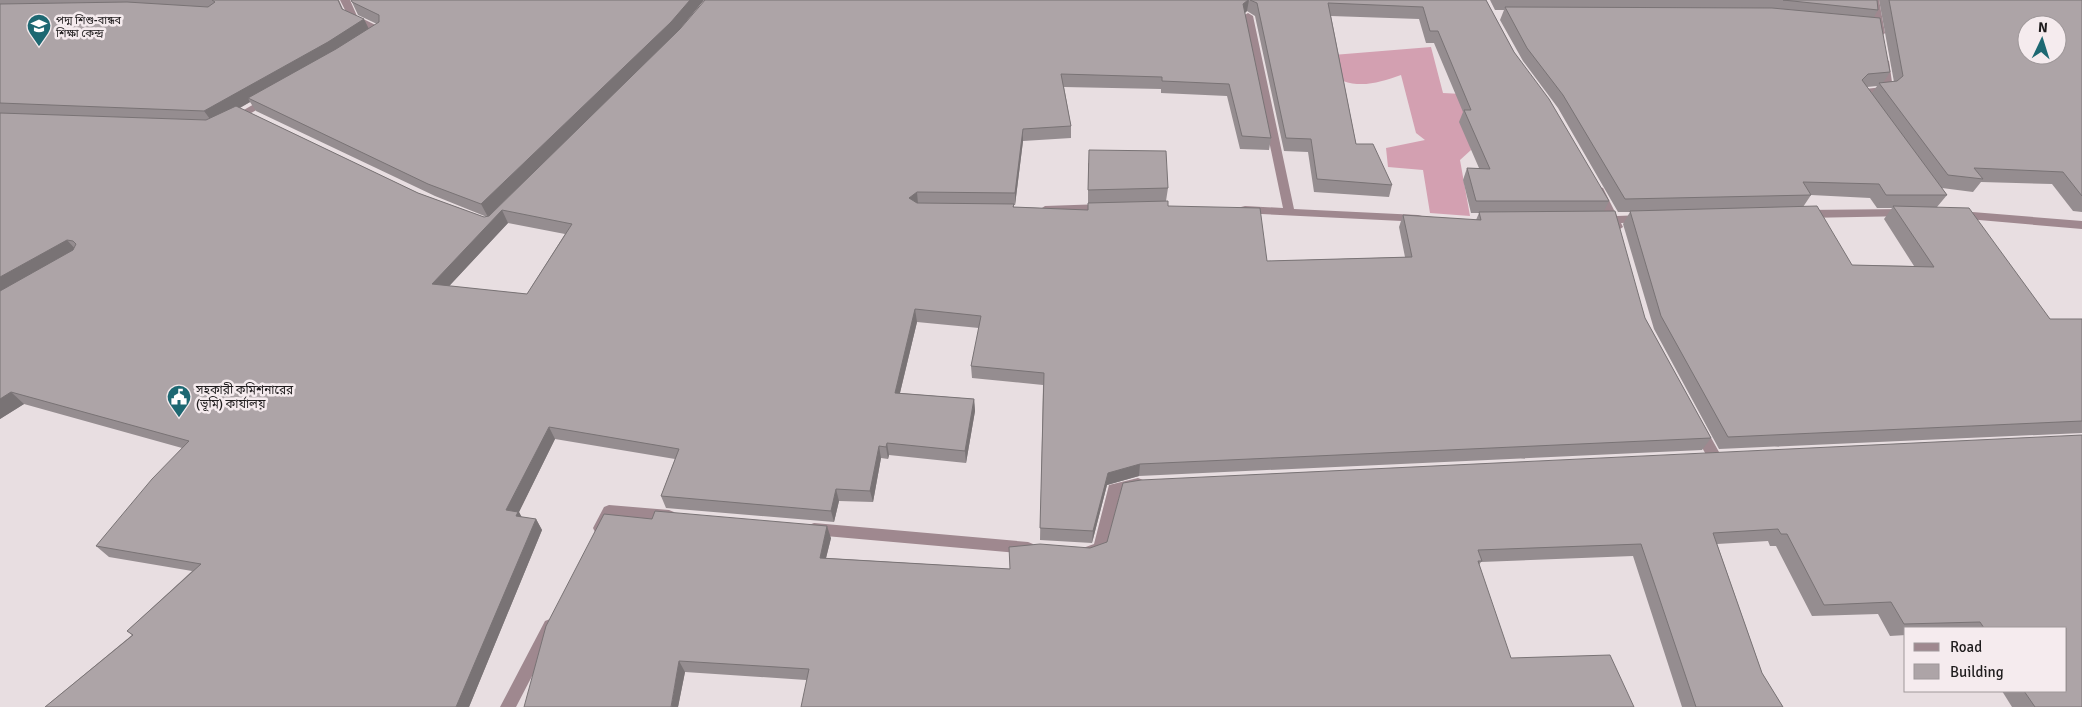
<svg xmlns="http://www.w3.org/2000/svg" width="2082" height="707" font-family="Signika,'Noto Sans Bengali',sans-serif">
	<rect width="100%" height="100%" fill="#e8dee1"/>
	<path fill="#d3a0b1" d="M1431 47 1443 93 1462 94 1471 150 1460 160 1470 216 1430 213 1423 170 1388 167 1386 148 1425 140 1416 133 1401 75C1381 82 1363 88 1343 81L1333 55Z"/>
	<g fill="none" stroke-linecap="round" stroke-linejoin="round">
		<path fill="#9f888f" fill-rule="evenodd" d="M340 0H350L357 16 384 29V33L378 37H372L370 35 374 31 350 20Z
			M1869 0H1879L1885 33 1883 35H1877L1875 33Z
			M1248 13 1253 16 1294 209 1418 215 1422 216 1424 219 1422 222 1241 213 1239 210 1241 207 1245 206 1283 208 1243 16Z
			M1884 58 1889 61 1893 89 1888 92 1867 94 1869 97 1868 99H1860L1855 92 1856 90 1883 87 1879 61Z
			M268 96 273 99 272 101 237 121 233 122 228 119Z
			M1599 187 1603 188 1617 216 1643 215 1647 216 1649 219 1647 222 1621 223 1623 227 1617 231 1613 230 1610 224 1596 223 1594 220 1596 217 1606 216 1594 191Z
			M1103 204 1107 205 1109 208 1107 211 1045 214 1039 210 1045 206Z
			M1905 209 1911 213 1909 216 1805 218 1799 214 1805 210Z
			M1960 211 2082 221V229L1956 218 1954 215 1956 212Z
			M1699 424 1704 425 1719 452 1721 456 1719 460 1714 461 1709 460 1694 433 1692 429 1694 425Z
			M1138 478 1143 480 1145 484 1143 488 1120 494 1105 552 1088 558 1083 556 1081 552 1083 548 1094 544 1109 485Z
			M609 505 669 510 674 512 676 516 674 520 669 522 613 517 605 532 600 534 595 532 593 528 604 507Z
			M814 523 1028 542 1033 544 1035 548 1033 552 1028 554 814 535 809 533 807 529 809 525Z
			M550 619 555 621 558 626 516 707H500L545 621Z"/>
	</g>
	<path fill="#958d90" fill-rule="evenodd" d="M0 0H339L343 9 369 29 377 24 358 15 351 0H704L677 32 705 0H1486L1514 52 1609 201 1604 211 1645 318 1711 438 1702 450 1139 476 1107 485 1092 543 1040 540 1043 385 972 378 971 366 979 328 917 322 900 393 974 399 975 411 966 463 889 455 888 459 881 458 873 502 839 501 834 522 666 508 661 496 675 459 555 439 519 512 521 517 536 519 542 530 469 707H45L132 635 127 631 192 571 109 557 96 546 182 448 24 404 0 419ZM1247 11 1255 16 1284 151 1308 152 1314 192 1389 197 1392 185 1356 144 1331 16 1419 19 1426 43H1434L1463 112 1459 122 1479 168H1467L1463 180 1471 213H1479L1476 220 1403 215 1399 227 1405 257 1267 261 1168 206 1166 201 1168 188 1088 163V210L1014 207V205H1015L1023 141 1071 138V126L1064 87 1161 89V93L1227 96 1240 149 1269 150 1271 138 1245 13ZM250 102 256 111 435 196 487 217H484L418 193 240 108ZM571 136 489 216H488ZM508 223 565 234 527 294 449 286Z
		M1490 0H1877L1878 10 1874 17 1890 72 1883 83 1894 82 1879 0H2082V212L2073 211 2052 184 1981 182 1973 192 1942 188 1947 195 1937 207 2050 319H2082V434V433L1719 449 1654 329 1623 224 1630 212H1618L1558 108 1523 61 1500 20 1504 10H1495ZM1877 86 1872 93 1867 87ZM1811 195 1870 198 1877 208H1892L1884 219 1914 266 1852 265 1803 207Z
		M2082 435V707H2012L2002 691H2066V628H1906V635L1890 636 1878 614 1812 616 1776 546H1770L1768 541 1717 544 1762 673 1783 707H1682L1633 556 1481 562 1479 565 806 680 685 672 678 707 652 519 831 538 826 558 1010 569 1090 548Z"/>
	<path fill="#797375" d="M690 0H704L675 35 488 217 481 204Z
		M1248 0H1249L1247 11 1241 16 1243 4Z
		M364 19 370 31 248 98 250 102 213 123 204 111Z
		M1023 129V141L1015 205V193Z
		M917 192 918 204 909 198Z
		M502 210 508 223 439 297 432 284Z
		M67 240 78 252 0 296V277Z
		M915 309 917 322 897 405 895 393Z
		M11 392 24 404 0 419V399Z
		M974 399 975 411 966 463 965 451Z
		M549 427 555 439 519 512 525 523 506 510Z
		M887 443 889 455 888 459 886 447Z
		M879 446 881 458 873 502 870 491Z
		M1140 464 1139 476 1107 485 1092 543 1093 531 1108 473Z
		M836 489 839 501 834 522 831 511Z
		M536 519 542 530 469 707H456Z
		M827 526 831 538 823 570 820 558Z
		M679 661 685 672 678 707H671Z"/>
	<path fill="#ada4a7" stroke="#797375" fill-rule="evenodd" d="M212 0H338L342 9 364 19 328 42 204 111 0 103V4L127 2 208 7 215 2Z
		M351 0H690L671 22 481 204 428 184 248 98 336 49 379 22V15L352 2Z
		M705 0H1248L1243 4 1271 138 1242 136 1229 84 1162 81V77L1061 74 1071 126 1023 129 1015 193 917 192 909 198 917 203 1014 204 1013 207 1088 210V203L1168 201V206L1260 208 1267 261 1412 257 1403 215 1481 220 1479 212 1615 211 1645 318 1711 438 1140 464 1108 473 1093 531 1040 528 1044 373 971 366 981 316 915 309 895 393 974 399 965 451 887 443 886 447 879 446 870 491 836 489 831 511 661 496 679 449 549 427 506 510 518 512 516 516 536 519 456 707H45L133 635 127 631 201 564 96 546 152 479 189 441 11 392 0 399V291L73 250 76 244 73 241 67 240 0 277V113L206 120 236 106 418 193 484 217 489 216 680 29ZM502 210 572 224 527 294 432 284Z
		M1250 0H1486L1514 52 1549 99 1609 201H1476L1467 168 1490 169 1464 110H1471L1438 31H1430L1423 7 1328 3 1356 144H1373L1392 185 1317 179 1311 139 1286 138 1257 3Z
		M1783 0H1877L1878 10Z
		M1889 0H2082V196L2063 172 1974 168 1983 179 1948 175 1879 83 1897 81 1903 76ZM2027 25H2057V55H2027Z
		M1505 7 1772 8 1880 18 1890 72 1868 74 1862 80 1947 195H1886L1879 184 1803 182 1811 195 1625 199 1563 95 1527 48Z
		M1089 150 1166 151 1168 188 1088 190Z
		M1817 206 1852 265 1934 267 1893 206 1969 208 2050 319H2082V421L1728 437 1661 316 1630 211Z
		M2082 435V707H2035L2024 691H2066V628H1984L1980 622 1904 624 1891 602 1824 605 1787 534H1781L1778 529 1713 533 1762 673 1783 707H1696L1641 544 1478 550 1482 561H1478L1511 658 1610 655 1634 707H801L809 669 679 661 671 707H524L546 626 604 514 652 519 655 511 827 526 820 558 1010 569 1009 547 1040 544 1090 548 1107 542 1123 483 1141 480Z"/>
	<defs>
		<symbol id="school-pin" viewBox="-11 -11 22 30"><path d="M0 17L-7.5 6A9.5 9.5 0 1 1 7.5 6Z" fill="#1d6872" stroke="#f5ebee"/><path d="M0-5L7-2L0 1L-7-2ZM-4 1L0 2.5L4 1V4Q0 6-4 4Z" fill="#fff"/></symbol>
		<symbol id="civic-pin" viewBox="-11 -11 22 30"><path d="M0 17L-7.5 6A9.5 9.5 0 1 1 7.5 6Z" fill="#1d6872" stroke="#f5ebee"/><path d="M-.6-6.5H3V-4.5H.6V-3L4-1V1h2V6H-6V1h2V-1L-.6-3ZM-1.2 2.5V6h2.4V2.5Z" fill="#fff"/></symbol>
	</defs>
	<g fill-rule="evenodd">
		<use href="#school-pin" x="25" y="12" width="28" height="38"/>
		<use href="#civic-pin" x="165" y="383" width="28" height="38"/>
	</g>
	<g text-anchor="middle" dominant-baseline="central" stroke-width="5" stroke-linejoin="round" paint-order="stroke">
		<g font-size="11" fill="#1f1c1d" stroke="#f5ebee" text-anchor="start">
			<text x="56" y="20">পদ্ম শিশু-বান্ধব<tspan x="56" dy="13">শিক্ষা কেন্দ্র</tspan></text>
		</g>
		<g font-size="12" fill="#1f1c1d" stroke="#f5ebee" text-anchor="start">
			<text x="196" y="390">সহকারী কমিশনারের<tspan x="196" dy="14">(ভূমি) কার্যালয়</tspan></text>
		</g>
	</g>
	<rect x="1904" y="627" width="162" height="65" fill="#f5ebee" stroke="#9f989a"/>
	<rect x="1914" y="643" width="25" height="8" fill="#9f888f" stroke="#9f989a"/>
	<text x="1950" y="652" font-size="15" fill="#1f1c1d">Road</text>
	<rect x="1914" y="664" width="25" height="15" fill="#ada4a7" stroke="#9f989a"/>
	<text x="1950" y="677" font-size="15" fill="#1f1c1d">Building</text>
	<g transform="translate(2042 40) rotate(4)"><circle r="24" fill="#f5ebee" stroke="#9f989a"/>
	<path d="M0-4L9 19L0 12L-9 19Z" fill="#1d6872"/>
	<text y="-8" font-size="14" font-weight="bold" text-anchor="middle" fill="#1f1c1d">N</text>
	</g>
</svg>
